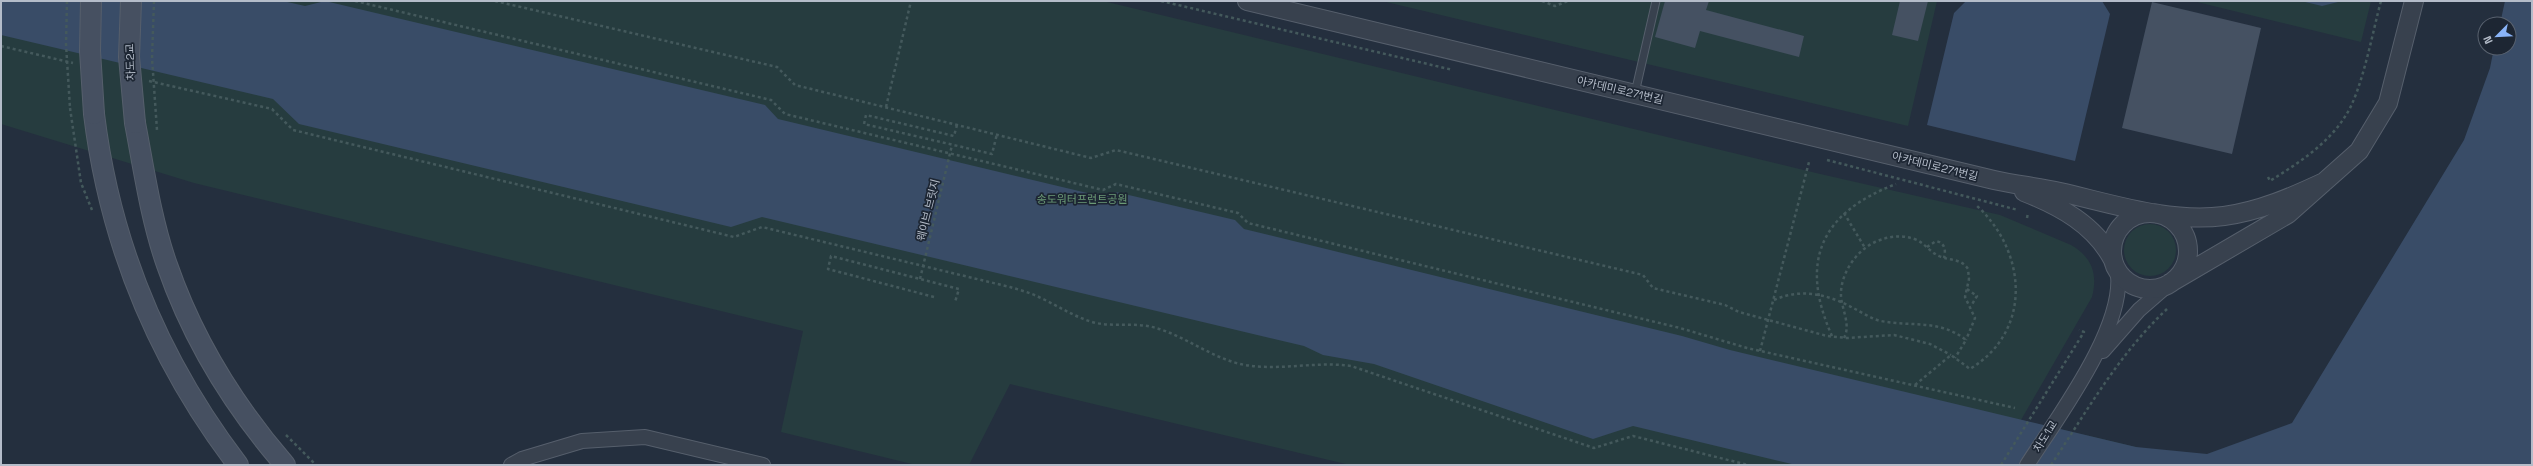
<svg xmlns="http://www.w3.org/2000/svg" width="2533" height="466" font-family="'Space Grotesk','Noto Sans KR',sans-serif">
	<rect width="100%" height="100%" fill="#242f3e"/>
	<path fill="#263c3f" d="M1 1H1103L1816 173 2000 215 2071 245C2092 257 2098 274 2092 297L2021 420 2136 447 2132 465H1350L1010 384 969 465H916L781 432 803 331 194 183 1 124Z
		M1382 1H1937L1908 126Z
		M2193 1H2371L2361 42Z
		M2124 250a26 26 0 1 1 52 0a26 26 0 1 1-52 0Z"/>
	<path fill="#394c67" d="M1 1H283L305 6 325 1 765 105 778 119 1104 197 1116 192 1235 220 1244 229 1682 336 1730 350 2136 447 2207 454 2292 423 2464 140 2490 68 2494 48H2509V24H2500L2505 1H2532V465H1796L1633 426 1593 439 1374 364 1323 355 1304 346 762 217 731 227 299 124 273 99 1 35Z
		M1966 1H2102L2110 14 2075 161 1927 125 1954 13Z
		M2301 1H2342L2322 6Z"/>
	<path fill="#455162" d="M1665 1H1709L1706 10 1804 36 1799 57 1700 31 1695 48 1655 37Z
		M1900 1H1928L1918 41 1892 35Z
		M2152 2 2261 28 2232 154 2122 128Z"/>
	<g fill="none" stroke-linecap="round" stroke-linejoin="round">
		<defs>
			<path id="service" d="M1635 93 1656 1"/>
			<path id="minor" d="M2103 351 2139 310 2170 283
				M511 465 522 459 582 441 645 437 763 465
				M2027 465C2057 418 2129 323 2117 268"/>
			<path id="tertiary" d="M1247 1 1994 180C2016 185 2038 187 2060 192 2113 204 2169 223 2224 216 2260 211 2292 197 2324 182
				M2024 192C2060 206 2095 225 2113 260
				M2112 251a38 38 0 1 1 76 0a38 38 0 1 1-76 0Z
				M2170 283 2288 214 2359 151 2388 103 2414 1"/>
			<path id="secondary" d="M94 114C110 245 158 360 238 465
				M135 123C144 170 151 220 167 265 193 340 233 405 285 465"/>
		</defs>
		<use href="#service" stroke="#565f6c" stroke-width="9"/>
		<use href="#minor" stroke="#565f6c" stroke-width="16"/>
		<use href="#tertiary" stroke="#565f6c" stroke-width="20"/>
		<use href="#secondary" stroke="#565f6c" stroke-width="22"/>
		<path stroke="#44595c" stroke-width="2.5" stroke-dasharray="3 3" stroke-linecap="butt" d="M355 1 771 100 785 114 1103 190 1116 184 1238 213 1248 223 1680 328 1747 348 2015 408
			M495 1 777 67 795 85 1091 158 1116 150 1643 275 1653 288 1725 305 1739 312 1827 336 1847 338 1894 335 1930 344 1951 355
			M1161 1 1453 70
			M1542 1 1555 6 1568 1
			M1 46 73 63
			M149 81 272 109 293 130 734 237 762 227 1010 287C1020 290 1031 293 1041 298 1060 307 1076 318 1096 323 1116 327 1137 322 1156 328 1187 337 1213 359 1245 365 1281 371 1315 361 1351 366L1594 448 1633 436 1748 465
			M886 107 911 1
			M70 108 81 183 92 210
			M957 125 954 136 866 115 864 124 992 154 997 134
			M1827 160 2018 210
			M2268 177 2270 181 2273 179C2300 162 2329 143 2346 115 2362 91 2373 30 2381 1
			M1844 213 1865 248
			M2027 218 2028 213
			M1927 247 1936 241C1945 243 1946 250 1944 258
			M1967 289 1977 296 1971 306
			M934 297 828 269 831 256 959 289 955 302
			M1774 300C1800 288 1828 294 1853 308 1862 312 1871 319 1881 321 1911 327 1940 319 1966 340L1955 358
			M1832 336C1799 262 1820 213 1896 184
			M1844 338C1851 325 1842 310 1841 296 1840 274 1856 251 1875 242 1889 236 1902 234 1917 240 1925 244 1930 252 1939 256 1949 261 1961 258 1968 269L1969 279 1965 297 1975 318 1966 340
			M1760 351 1809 162
			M1915 385 1951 355 1970 369C2034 330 2026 250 1976 205
			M286 435 316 465
			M2001 465 2084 332 2079 330
			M2051 465C2087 411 2119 354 2167 309"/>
		<use href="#service" stroke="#38414e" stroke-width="7"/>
		<use href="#minor" stroke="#38414e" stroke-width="14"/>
		<use href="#tertiary" stroke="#38414e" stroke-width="18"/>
		<use href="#secondary" stroke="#465061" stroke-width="20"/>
		<defs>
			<path id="secondary-bridge" d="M91 1 90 51 94 114
				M131 1 129 57 135 123"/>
		</defs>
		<use href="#secondary-bridge" stroke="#565f6c" stroke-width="22" stroke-linecap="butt"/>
		<path stroke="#44595c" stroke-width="2.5" stroke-dasharray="3 3" stroke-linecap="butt" d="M67 1 66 44 70 108
			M154 1 152 58 157 130
			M920 279 952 145"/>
		<use href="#secondary-bridge" stroke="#465061" stroke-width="20"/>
	</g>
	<g text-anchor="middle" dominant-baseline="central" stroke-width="3.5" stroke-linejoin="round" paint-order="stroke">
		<g font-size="11" fill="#b4bcc9" stroke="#1d2633">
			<text transform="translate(130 62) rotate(-92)">차도2교</text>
			<text transform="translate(1620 90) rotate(13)">아카데미로271번길</text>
			<text transform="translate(1935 166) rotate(14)">아카데미로271번길</text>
			<text transform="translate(928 210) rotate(-76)">웨이브 브릿지</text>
			<text transform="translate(2045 436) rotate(-58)">차도1교</text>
		</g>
		<g font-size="11" fill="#6b9a76" stroke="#1d2633">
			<text x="1082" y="199">송도워터프런트공원</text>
		</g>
	</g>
	<rect width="2533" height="466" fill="none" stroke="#b4bcc9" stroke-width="4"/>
	<g transform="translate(2497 36) rotate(246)"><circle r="19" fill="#1d2633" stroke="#59626f"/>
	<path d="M0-3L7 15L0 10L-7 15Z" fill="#8ab4f8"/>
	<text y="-6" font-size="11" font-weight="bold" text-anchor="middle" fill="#b4bcc9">N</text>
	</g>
</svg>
